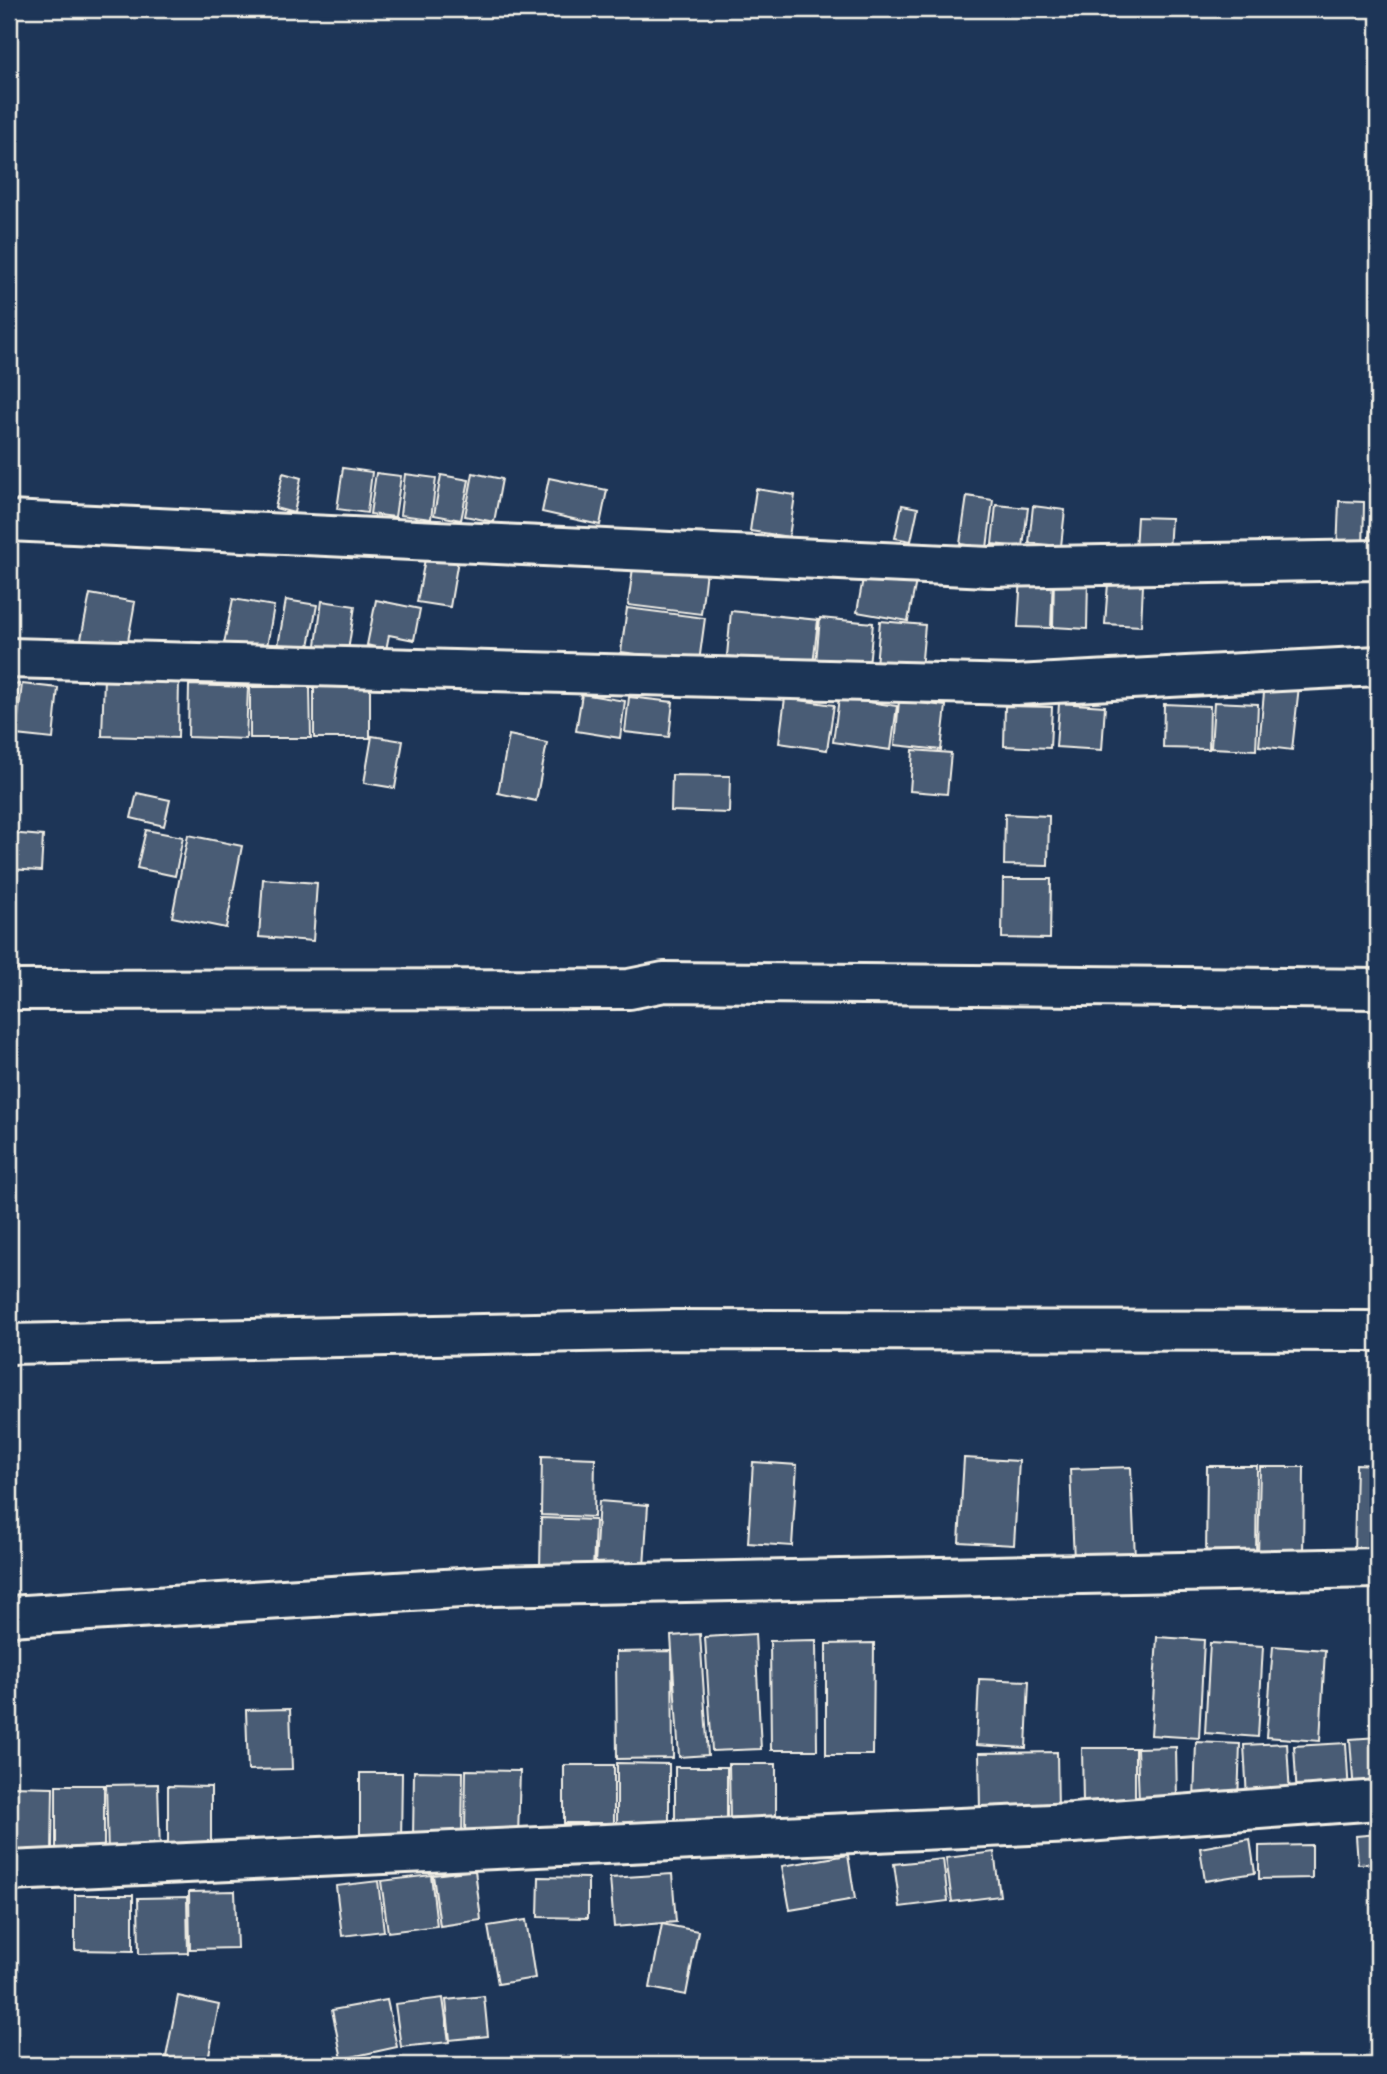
<svg xmlns="http://www.w3.org/2000/svg" width="1387" height="2074" font-family="'Architects Daughter',sans-serif">
	<rect width="100%" height="100%" fill="#1d3557"/>
	<filter id="ink" filterUnits="userSpaceOnUse"><feTurbulence type="fractalNoise" baseFrequency=".0143" numOctaves="2"/><feDisplacementMap in="SourceGraphic" scale="14" xChannelSelector="R" yChannelSelector="G"/><feConvolveMatrix kernelMatrix="1 2 1 2 8 2 1 2 1" color-interpolation-filters="sRGB"/></filter>
	<g filter="url(#ink)">
		<path fill="#485b74" stroke="#f4f1e8" stroke-width="2" d="M343 468 372 472 367 513 337 509Z
			M283 473 301 478 294 513 275 508Z
			M376 473 401 476 395 517 370 514Z
			M473 473 502 479 494 522 465 516Z
			M405 474 436 478 431 519 400 515Z
			M441 475 469 480 461 520 434 515Z
			M549 478 607 490 600 525 542 512Z
			M756 489 795 495 789 537 750 531Z
			M967 496 993 500 987 548 960 544Z
			M1339 501 1364 502 1363 554 1337 553Z
			M1372 503H1378V551L1368 550Z
			M902 505 918 508 911 541 895 538Z
			M996 505 1028 508 1023 547 992 544Z
			M1033 506 1065 510 1061 546 1029 543Z
			M1137 517 1171 518 1169 551 1135 550Z
			M427 548 459 554 450 607 417 602Z
			M634 560 706 570 701 614 628 605Z
			M865 567 917 576 908 621 857 612Z
			M1021 574 1053 576 1051 628 1018 627Z
			M1054 577 1088 578 1087 629 1053 627Z
			M1108 583 1143 585 1141 626 1105 624Z
			M90 594 135 602 125 658 79 649Z
			M233 599 274 606 266 652 224 644Z
			M286 600 317 605 308 651 278 646Z
			M376 600 420 609 414 640 389 635 386 650 367 645Z
			M322 601 355 606 347 657 315 652Z
			M627 608 705 618 699 662 621 652Z
			M731 611 818 620 813 665 727 656Z
			M820 618 873 623 869 666 816 662Z
			M880 621 925 625 921 670 876 665Z
			M104 677 179 679 178 738 102 736Z
			M1265 682 1299 686 1292 750 1259 746Z
			M9 683 19 684 14 735H9Z
			M22 684 58 688 53 739 16 735Z
			M189 685 248 687 246 739 188 737Z
			M314 686H370V738H314Z
			M250 687H310L311 738H250Z
			M582 694 625 701 620 738 576 731Z
			M629 697 673 702 669 737 625 732Z
			M785 698 834 705 827 750 779 743Z
			M839 698 897 706 891 750 833 742Z
			M899 701 946 706 941 750 895 745Z
			M1214 702 1258 704 1256 750 1211 748Z
			M1059 703 1105 706 1102 750 1056 747Z
			M1164 704 1210 706 1209 749 1163 748Z
			M1005 706 1052 707 1050 748 1004 746Z
			M509 735 547 743 536 801 498 793Z
			M372 736 403 741 395 788 364 783Z
			M913 750 951 753 947 794 910 791Z
			M672 775 730 776 729 813 671 811Z
			M137 793 170 800 164 826 131 818Z
			M1005 814 1049 816 1048 866 1004 865Z
			M146 830 183 837 175 876 137 868Z
			M9 833 43 836 41 871 9 869Z
			M188 835 242 846 226 928 172 917Z
			M263 879 317 883 313 941 259 937Z
			M1003 879H1051L1050 939 1002 938Z
			M542 1456 595 1458 594 1517 541 1515Z
			M964 1458 1019 1461 1014 1545 959 1542Z
			M753 1462 797 1465 792 1546 748 1543Z
			M1356 1464 1378 1465V1557L1354 1556Z
			M1207 1466H1257L1256 1559H1206Z
			M1131 1467 1135 1558 1074 1560 1070 1469Z
			M1260 1467H1304L1303 1557H1258Z
			M599 1501 648 1505 644 1567 595 1564Z
			M541 1518 595 1520 593 1572 540 1569Z
			M700 1634 708 1755 679 1757 671 1636Z
			M755 1634 761 1749 712 1751 705 1637Z
			M1157 1637 1204 1640 1199 1738 1151 1735Z
			M816 1640 817 1750H771L770 1641Z
			M874 1643 873 1755H826V1644Z
			M1210 1643 1263 1646 1258 1737 1205 1733Z
			M1273 1646 1325 1650 1320 1741 1266 1737Z
			M672 1651 673 1758 617 1759 616 1652Z
			M979 1679 1029 1681 1026 1748 976 1745Z
			M290 1709 292 1769 248 1770 246 1710Z
			M1378 1737V1792L1354 1793 1350 1739Z
			M1196 1742 1240 1744 1238 1802 1194 1800Z
			M1287 1743 1290 1796 1247 1798 1244 1745Z
			M1346 1743 1349 1794 1297 1797 1294 1746Z
			M1176 1747 1177 1801 1139 1802 1137 1748Z
			M1082 1748H1135V1803H1083Z
			M1057 1752 1058 1810 980 1811 979 1753Z
			M617 1763 669 1764V1824H617Z
			M729 1764H776V1822L730 1823Z
			M564 1765H614V1823H564Z
			M675 1767H727V1824H675Z
			M466 1770 520 1771 518 1836 465 1834Z
			M414 1771 463 1772 462 1839 413 1838Z
			M360 1773H402L401 1842 360 1841Z
			M158 1784 160 1853 108 1854 106 1785Z
			M56 1785H104V1855H56Z
			M9 1786 53 1787 52 1853 9 1852Z
			M168 1786 211 1787V1847H168Z
			M1378 1834V1863L1358 1864 1356 1836Z
			M1250 1839 1255 1873 1205 1881 1200 1848Z
			M1312 1845V1878L1259 1879V1846Z
			M994 1852 1000 1896 952 1902 946 1858Z
			M848 1855 855 1899 790 1910 782 1866Z
			M943 1859 948 1901 900 1907 894 1864Z
			M475 1870 481 1920 440 1926 433 1875Z
			M672 1874 676 1922 614 1927 610 1878Z
			M431 1875 437 1926 388 1932 381 1881Z
			M539 1877 588 1878V1918L538 1917Z
			M378 1881 384 1931 342 1936 336 1886Z
			M235 1891 237 1948 190 1949 189 1892Z
			M75 1895H133V1951L75 1950Z
			M187 1897 188 1953 139 1954 138 1898Z
			M526 1920 535 1978 498 1984 488 1926Z
			M662 1924 698 1931 686 1995 650 1988Z
			M178 1996 219 2005 207 2065 166 2057Z
			M484 1996 488 2036 450 2040 446 2000Z
			M443 1998 449 2042 401 2047 395 2004Z
			M387 2000 397 2047 342 2059 332 2010Z"/>
		<g fill="none" stroke-linecap="round" stroke-linejoin="round">
			<defs>
				<path id="street" d="M9 521 989 567 1378 560
					M9 658 1016 685 1378 666
					M9 990 629 989 664 982 1378 989
					M9 1344 674 1330 1378 1331
					M9 1616 493 1586 1378 1568
					M9 1871 1073 1823 1378 1800"/>
			</defs>
			<use href="#street" stroke="#f4f1e8" stroke-width="44"/>
			<use href="#street" stroke="#1d3557" stroke-width="38"/>
		</g>
	</g>
	<rect width="1387" height="2074" fill="none" stroke="#1d3557" stroke-width="35"/>
	<rect x="18" y="18" width="1352" height="2039" fill="none" stroke="#f4f1e8" stroke-width="2.5" filter="url(#ink)"/>
</svg>
